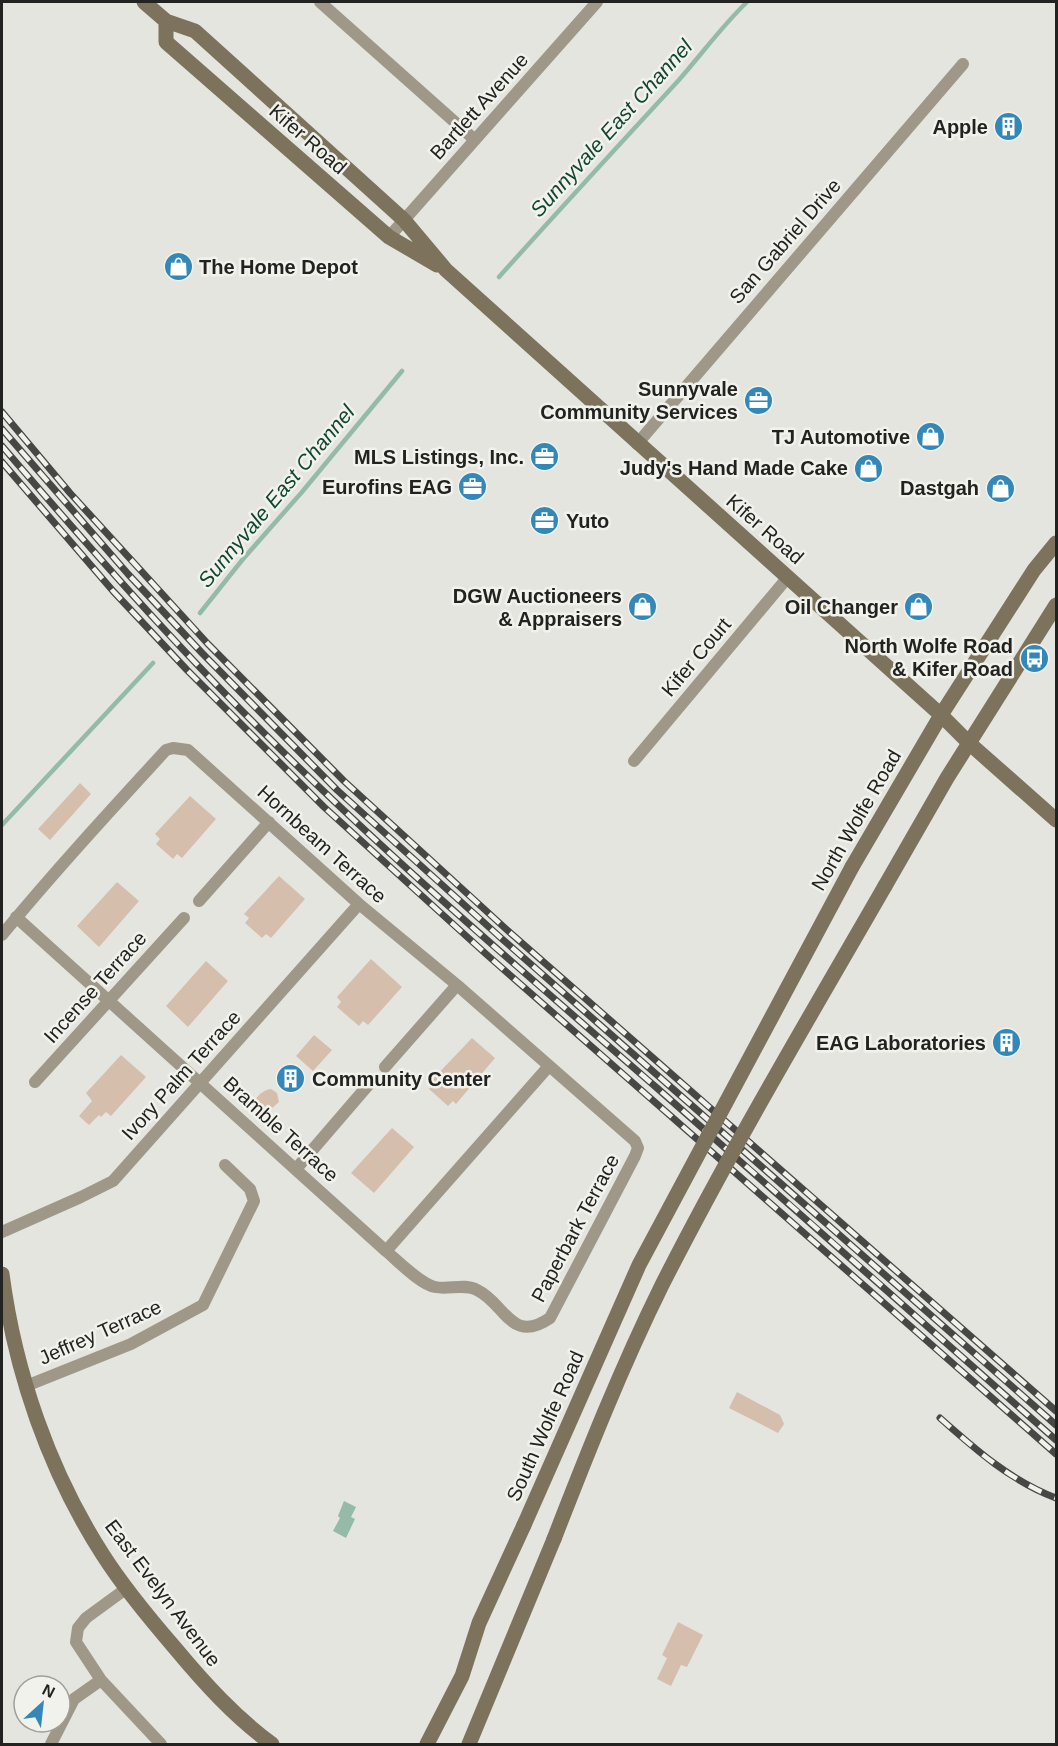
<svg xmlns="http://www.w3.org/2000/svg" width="1058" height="1746" font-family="Arial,sans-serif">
	<rect width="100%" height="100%" fill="#e4e5df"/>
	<path fill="#d5bfac" d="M80 783 91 794 50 840 38 829Z
		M190 796 216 819 182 858 177 854 173 859 156 844 160 839 155 834Z
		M279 876 305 899 271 938 266 934 262 938 245 923 249 918 244 914Z
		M117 882 139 901 99 947 77 926Z
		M371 959 402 987 368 1025 363 1021 359 1026 337 1007 341 1002 337 997Z
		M206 961 228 981 188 1027 166 1006Z
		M314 1035 332 1050 313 1071 296 1056Z
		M472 1038 495 1058 456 1104 453 1101 448 1106 429 1089 433 1084 431 1081Z
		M121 1055 146 1077 111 1116 106 1112 101 1117 99 1115 89 1125 79 1116 92 1101 86 1093Z
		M271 1089 277 1093 279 1102 263 1116 255 1113C250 1103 260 1090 271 1089Z
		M392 1128 414 1147 374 1193 351 1173Z
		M737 1392 780 1415 784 1424 778 1433 729 1408Z
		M678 1622 703 1635 687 1667 681 1665 671 1686 657 1679 667 1658 662 1655Z"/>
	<path fill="#93bba7" d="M344 1501 356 1507 351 1517 355 1519 346 1538 333 1531 340 1518 338 1516Z"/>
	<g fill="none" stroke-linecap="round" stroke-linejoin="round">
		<path stroke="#93bba7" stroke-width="4.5" d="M499 277C558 211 618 146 678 81 701 55 722 26 747 2
			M200 613 243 559 302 492 402 371
			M2 825 153 663"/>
		<path stroke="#9f9889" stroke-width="12" d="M320 2 475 140
			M389 237 597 2
			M637 444 963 64
			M634 761 788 577
			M199 901 269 822
			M2 935C54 872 110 811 166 750L173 748 188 750 359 904 457 985 635 1141 638 1148 635 1156 550 1318C511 1345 505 1303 477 1290 464 1283 449 1290 435 1287 420 1284 398 1261 386 1251L16 917
			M385 1067 457 985
			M35 1082 184 918
			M296 1169 370 1083
			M2 1232 81 1197 113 1181 359 904
			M386 1251 549 1066
			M26 1386 131 1344 203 1305 254 1201 250 1189 225 1165
			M127 1588 86 1618 78 1628 76 1642 101 1680 161 1744
			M51 1744 74 1699 101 1680"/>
		<path stroke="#7d735d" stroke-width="15" d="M144 2 166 21 195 31 404 220 446 270 941 715 969 743 1056 820
			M166 21V42L389 237 437 265
			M852 867 941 715 1034 570 1056 543
			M885 886 947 778 1056 605
			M2 1274C15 1372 49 1471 103 1555 124 1588 150 1619 175 1648 205 1684 235 1717 272 1744
			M427 1744 462 1676 479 1623 524 1525
			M469 1744 554 1539"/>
		<defs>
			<path id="rail" d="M2 412 70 493 208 644 344 781 506 929 1056 1411
				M2 429 128 574 202 653 337 790 501 938 1056 1425
				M2 446C87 545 174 644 267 736 391 860 525 973 657 1088 791 1205 923 1323 1056 1440
				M2 462 113 591 187 670 324 807 486 954 1056 1454
				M940 1418C976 1450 1011 1481 1056 1498"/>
		</defs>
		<use href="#rail" stroke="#474745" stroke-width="7"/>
		<use href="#rail" stroke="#f2f2ec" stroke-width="4.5" stroke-dasharray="14" stroke-linecap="butt"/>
		<path stroke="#7d735d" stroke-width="15" d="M524 1525 639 1265 852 867
			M554 1539C587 1454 621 1368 662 1285 731 1149 809 1018 885 886"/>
	</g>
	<defs>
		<symbol id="building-disc" viewBox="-11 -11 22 22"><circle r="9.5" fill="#3388b7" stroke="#f2f2ec"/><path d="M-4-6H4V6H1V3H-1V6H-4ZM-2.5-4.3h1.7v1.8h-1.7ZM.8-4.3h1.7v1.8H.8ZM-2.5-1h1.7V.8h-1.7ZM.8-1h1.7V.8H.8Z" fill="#fff"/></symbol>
		<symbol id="shop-disc" viewBox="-11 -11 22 22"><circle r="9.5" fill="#3388b7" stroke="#f2f2ec"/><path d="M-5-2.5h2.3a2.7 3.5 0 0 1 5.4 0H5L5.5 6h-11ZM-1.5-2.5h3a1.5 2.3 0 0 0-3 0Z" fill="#fff"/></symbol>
		<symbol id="office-disc" viewBox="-11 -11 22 22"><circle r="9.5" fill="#3388b7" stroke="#f2f2ec"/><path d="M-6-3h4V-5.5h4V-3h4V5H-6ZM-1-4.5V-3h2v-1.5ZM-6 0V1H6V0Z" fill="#fff"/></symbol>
		<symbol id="bus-disc" viewBox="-11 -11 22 22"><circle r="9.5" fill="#3388b7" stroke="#f2f2ec"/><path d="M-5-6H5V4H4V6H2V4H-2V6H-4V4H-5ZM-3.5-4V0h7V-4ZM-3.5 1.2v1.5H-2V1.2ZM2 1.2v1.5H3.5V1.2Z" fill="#fff"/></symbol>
	</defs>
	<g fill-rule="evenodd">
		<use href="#building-disc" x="992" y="110" width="33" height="33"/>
		<use href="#shop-disc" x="162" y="250" width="33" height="33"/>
		<use href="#office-disc" x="742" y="384" width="33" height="33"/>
		<use href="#shop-disc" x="914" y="420" width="33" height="33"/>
		<use href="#office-disc" x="528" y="440" width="33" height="33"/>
		<use href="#shop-disc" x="852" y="452" width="33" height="33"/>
		<use href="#office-disc" x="456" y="470" width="33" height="33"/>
		<use href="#shop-disc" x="984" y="472" width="33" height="33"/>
		<use href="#office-disc" x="528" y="504" width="33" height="33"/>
		<use href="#shop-disc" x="626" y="590" width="33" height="33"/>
		<use href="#shop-disc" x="902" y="590" width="33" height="33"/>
		<use href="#bus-disc" x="1018" y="642" width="33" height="33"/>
		<use href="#building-disc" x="990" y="1026" width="33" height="33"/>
		<use href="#building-disc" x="274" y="1062" width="33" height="33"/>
	</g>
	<g text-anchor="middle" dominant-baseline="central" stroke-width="5" stroke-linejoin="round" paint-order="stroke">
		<g font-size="20" fill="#222220" stroke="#f2f2ec">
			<text transform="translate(479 106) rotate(-48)">Bartlett Avenue</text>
			<text transform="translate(308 139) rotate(41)">Kifer Road</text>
			<text transform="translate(785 241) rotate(-49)">San Gabriel Drive</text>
			<text transform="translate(765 529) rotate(41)">Kifer Road</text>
			<text transform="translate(696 657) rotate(-50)">Kifer Court</text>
			<text transform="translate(856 820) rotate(-60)">North Wolfe Road</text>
			<text transform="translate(322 844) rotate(42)">Hornbeam Terrace</text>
			<text transform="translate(95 987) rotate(-48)">Incense Terrace</text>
			<text transform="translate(181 1075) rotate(-48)">Ivory Palm Terrace</text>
			<text transform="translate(281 1129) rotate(42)">Bramble Terrace</text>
			<text transform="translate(575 1228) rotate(-62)">Paperbark Terrace</text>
			<text transform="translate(100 1332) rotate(-24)">Jeffrey Terrace</text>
			<text transform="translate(545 1426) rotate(-66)">South Wolfe Road</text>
			<text transform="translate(163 1593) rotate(53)">East Evelyn Avenue</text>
		</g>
		<g font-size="20" font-weight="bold" fill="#222220" stroke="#f2f2ec" text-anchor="end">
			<text x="988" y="127">Apple</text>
			<text x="199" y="267" text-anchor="start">The Home Depot</text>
			<text x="738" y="389">Sunnyvale<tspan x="738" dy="23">Community Services</tspan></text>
			<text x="910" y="437">TJ Automotive</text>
			<text x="524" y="457">MLS Listings, Inc.</text>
			<text x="848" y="468">Judy's Hand Made Cake</text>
			<text x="452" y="487">Eurofins EAG</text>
			<text x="979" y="488">Dastgah</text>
			<text x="566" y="521" text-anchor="start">Yuto</text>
			<text x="622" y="596">DGW Auctioneers<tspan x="622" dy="23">&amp; Appraisers</tspan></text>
			<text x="898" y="607">Oil Changer</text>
			<text x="1013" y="646">North Wolfe Road<tspan x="1013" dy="23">&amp; Kifer Road</tspan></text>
			<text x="986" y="1043">EAG Laboratories</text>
			<text x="312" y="1079" text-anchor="start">Community Center</text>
		</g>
		<g font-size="21" font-style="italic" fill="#114631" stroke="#f2f2ec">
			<text transform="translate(611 128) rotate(-48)">Sunnyvale East Channel</text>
			<text transform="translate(276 496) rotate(-50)">Sunnyvale East Channel</text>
		</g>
	</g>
	<rect width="1058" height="1746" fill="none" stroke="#222220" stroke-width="6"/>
	<g transform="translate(42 1704) rotate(27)"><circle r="28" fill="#f2f2ec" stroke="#9f9f9a" stroke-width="1.5"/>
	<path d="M0-4.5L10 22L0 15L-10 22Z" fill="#3388b7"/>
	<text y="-9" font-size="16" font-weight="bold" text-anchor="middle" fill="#222220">N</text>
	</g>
</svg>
